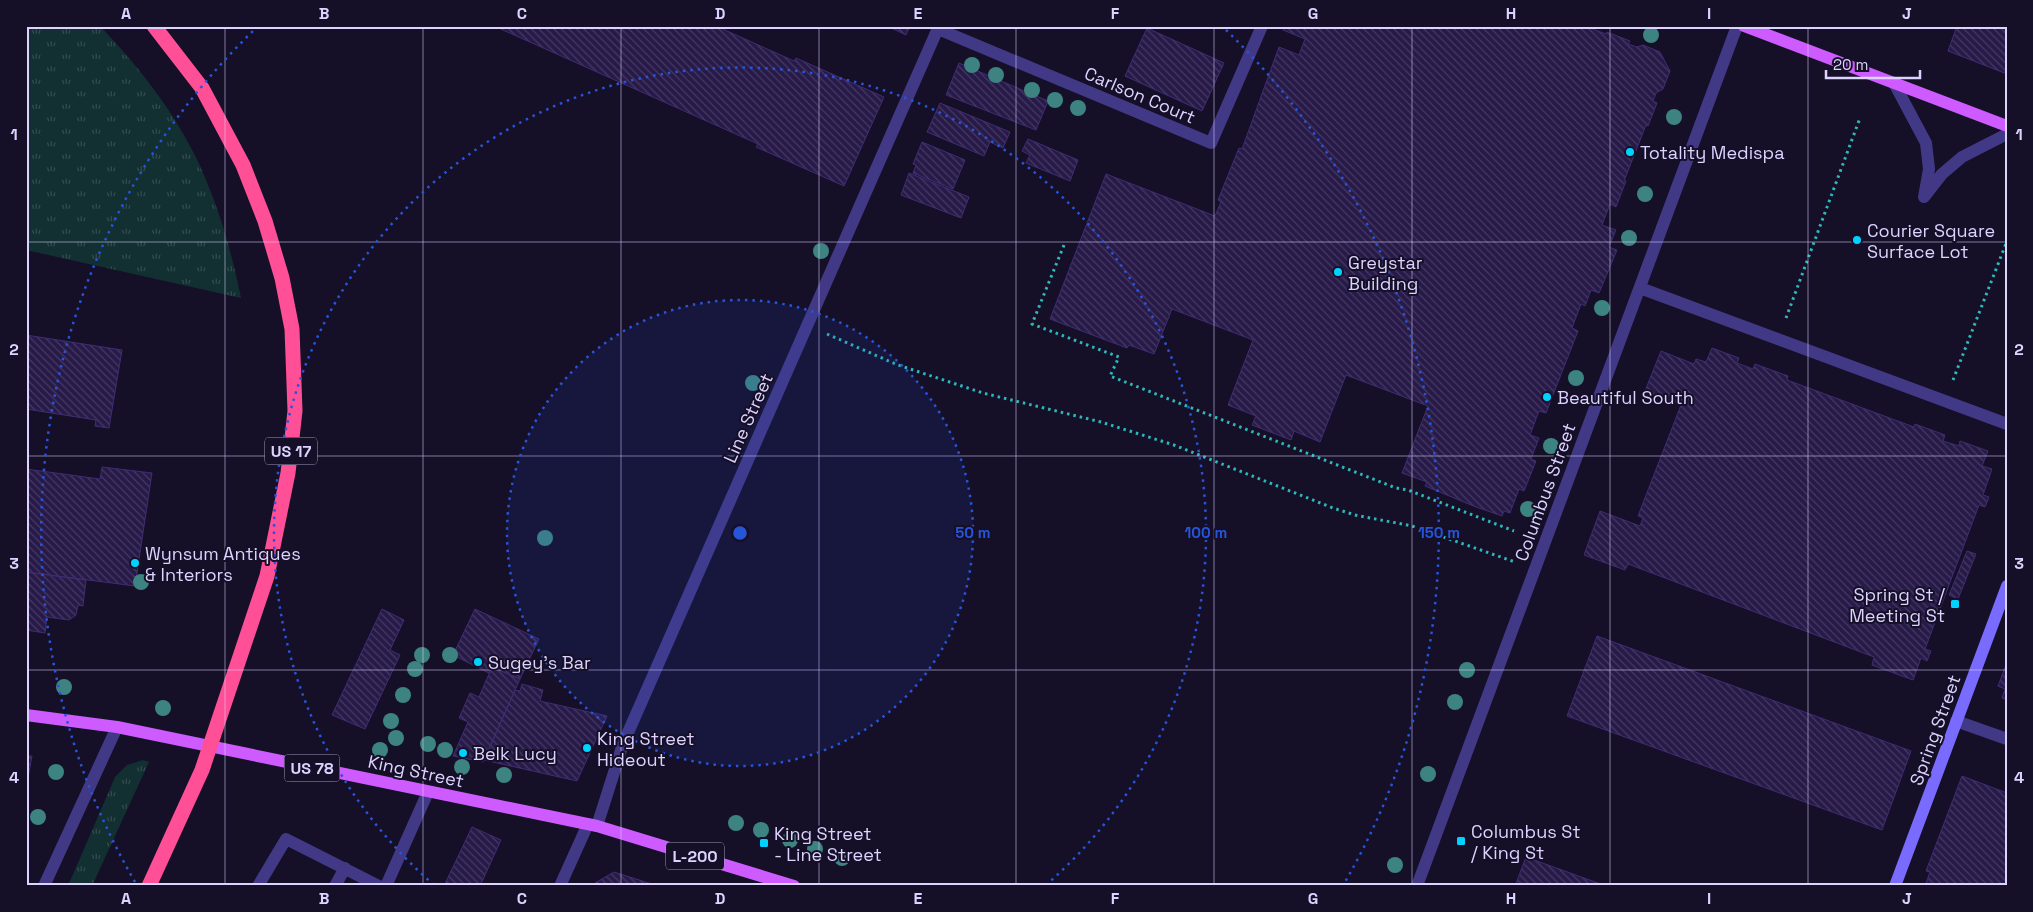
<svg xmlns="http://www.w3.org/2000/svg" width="2033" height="912" font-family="'Space Grotesk',sans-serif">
	<defs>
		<pattern id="grass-tufts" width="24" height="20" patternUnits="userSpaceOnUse" patternTransform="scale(1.25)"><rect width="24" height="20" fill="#122f31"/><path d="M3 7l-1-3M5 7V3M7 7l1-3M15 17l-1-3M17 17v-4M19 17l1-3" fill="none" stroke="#344c50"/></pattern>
		<pattern id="building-back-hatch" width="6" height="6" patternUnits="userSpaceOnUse" patternTransform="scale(1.25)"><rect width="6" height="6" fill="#271a48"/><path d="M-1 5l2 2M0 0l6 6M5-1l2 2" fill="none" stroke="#463a63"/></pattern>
	</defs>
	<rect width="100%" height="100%" fill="#150f27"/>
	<path fill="url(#grass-tufts)" d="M26 26H100C139 67 177 115 200 166 219 208 232 253 241 298L26 250Z
		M143 760 149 762 92 886H68L115 777 127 765Z"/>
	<path fill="url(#building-back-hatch)" stroke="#402c74" d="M494 26H716L794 61 796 58 884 97 844 186 756 147 758 144Z
		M887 26H910L906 35Z
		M1285 26H1585L1606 34 1607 32 1630 41 1628 44 1637 47 1643 45 1660 52 1670 71 1663 89 1656 93 1653 101 1657 103 1648 126 1646 125 1624 181H1626L1616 207 1610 204 1602 225 1616 230 1609 247 1617 250 1599 293 1591 290 1585 306 1581 304 1572 328 1578 331 1546 413 1539 411 1530 435 1539 438 1531 459 1536 461 1524 491 1519 489 1510 513 1504 511 1502 516 1476 507 1425 486 1427 482 1402 473 1428 406 1346 375 1320 442 1294 431 1291 440 1252 425 1256 416 1228 405 1253 340 1172 309 1154 354 1129 345 1127 348 1050 319 1106 174 1215 216 1221 202 1218 200 1239 148 1242 149 1279 47 1299 55 1305 39 1283 30Z
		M1957 26H2007V74L1948 51Z
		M1147 28 1224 63 1202 111 1125 76Z
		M959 63 1048 101 1036 130 946 95Z
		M940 103 1010 132 1003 148 990 142 984 156 927 132Z
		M1028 139 1078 160 1070 181 1026 163 1030 155 1022 151Z
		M922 142 965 160 953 189 913 173 916 165 913 164Z
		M909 173 969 197 961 218 901 195Z
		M26 335 122 350 109 428 95 426 96 420 26 409Z
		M1712 348 1739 358 1737 363 1753 369 1755 364 1788 376 1787 380 1914 427 1915 424 1945 435 1943 441 1959 446 1960 441 1988 451 1982 466 1992 469 1983 495 1989 497 1985 507 1979 505 1925 649 1931 651 1927 661 1921 658 1913 680 1872 665 1874 657 1628 564 1625 570 1584 555 1600 511 1640 526 1643 518 1638 516 1681 405 1645 391 1661 351 1694 364 1696 359 1706 362Z
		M102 467 152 473 135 586 26 572V469L100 479Z
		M1967 551 1976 554 1958 599 1949 595Z
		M26 572 86 580 83 606 78 605 76 615 69 620 47 617 45 633 26 630Z
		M382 609 404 620 390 650 400 655 365 729 332 715Z
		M475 609 539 639 520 679 492 667 489 673 453 655Z
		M1597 636 1911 751 1882 830 1567 716Z
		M2007 662V700L2002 698 2005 689 1998 686Z
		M492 667 520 679 483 762 453 756 468 722 459 718 470 693 479 697Z
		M522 684 543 690 540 701 607 716 577 781 484 760 515 690 520 691Z
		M26 756H32L26 789Z
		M1962 776 2007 793V886H1925L1930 872 1926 871Z
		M472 827 501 840 480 886H444Z
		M1526 857 1606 886H1515Z
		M614 872 658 886H594L595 883Z"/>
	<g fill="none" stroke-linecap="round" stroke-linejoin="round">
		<path stroke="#2db8ba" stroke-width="3" stroke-dasharray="2.5 4" stroke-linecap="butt" d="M1064 245 1032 324 1119 357 1110 376 1396 488 1408 490 1514 531
			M1786 318 1860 118
			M827 334 898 365 983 393 1101 422 1174 445 1333 508 1355 515 1412 526 1515 562
			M1953 380 2007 241"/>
		<path stroke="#423986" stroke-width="12" d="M938 29 1211 143 1262 26
			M1894 83 1926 143 1929 169 1924 197 1942 174 1962 157 2007 134
			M1640 288 2007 424
			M1956 721 2007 739
			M258 886 286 839 379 886
			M335 886 345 868
			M386 886 428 792"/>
		<path stroke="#423986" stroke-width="12" d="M597 826 623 744 939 26
			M44 886 117 727
			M560 886 588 824"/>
		<path stroke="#423986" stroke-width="12" d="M1417 886 1737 26"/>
		<path stroke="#7a6bff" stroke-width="12" d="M1895 886 2007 586"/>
		<path stroke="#ce5bff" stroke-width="12" d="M1744 26 2007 126
			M26 715 117 727 597 826 794 886"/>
		<path stroke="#ff4f96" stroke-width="15" d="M149 886 202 770 267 576 288 473 295 411 292 329 282 278 265 221 243 165 202 88 154 26"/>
	</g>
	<g fill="#3d8381">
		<circle cx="1651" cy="35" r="8"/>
		<circle cx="972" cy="65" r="8"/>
		<circle cx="996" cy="75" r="8"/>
		<circle cx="1032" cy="90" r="8"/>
		<circle cx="1055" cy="100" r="8"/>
		<circle cx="1078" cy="108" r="8"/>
		<circle cx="1674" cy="117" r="8"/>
		<circle cx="1645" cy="194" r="8"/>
		<circle cx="1629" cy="238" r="8"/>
		<circle cx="821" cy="251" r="8"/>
		<circle cx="1602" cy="308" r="8"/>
		<circle cx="1576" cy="378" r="8"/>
		<circle cx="753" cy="383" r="8"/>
		<circle cx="1551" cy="446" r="8"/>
		<circle cx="1528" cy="509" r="8"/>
		<circle cx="545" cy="538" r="8"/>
		<circle cx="141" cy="582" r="8"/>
		<circle cx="422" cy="655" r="8"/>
		<circle cx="450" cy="655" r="8"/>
		<circle cx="415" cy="669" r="8"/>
		<circle cx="1467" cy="670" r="8"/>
		<circle cx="64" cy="687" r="8"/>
		<circle cx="403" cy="695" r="8"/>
		<circle cx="1455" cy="702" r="8"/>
		<circle cx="163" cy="708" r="8"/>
		<circle cx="391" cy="721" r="8"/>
		<circle cx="396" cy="738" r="8"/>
		<circle cx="428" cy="744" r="8"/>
		<circle cx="380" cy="750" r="8"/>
		<circle cx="445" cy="750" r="8"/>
		<circle cx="462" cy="767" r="8"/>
		<circle cx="56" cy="772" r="8"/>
		<circle cx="1428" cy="774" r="8"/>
		<circle cx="504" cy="775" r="8"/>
		<circle cx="38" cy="817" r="8"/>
		<circle cx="736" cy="823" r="8"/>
		<circle cx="761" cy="830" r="8"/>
		<circle cx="790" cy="840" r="8"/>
		<circle cx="815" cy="849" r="8"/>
		<circle cx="842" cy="858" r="8"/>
		<circle cx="1395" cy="865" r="8"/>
	</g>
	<path fill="none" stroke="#dcd4ff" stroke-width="1" stroke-opacity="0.55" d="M225 26V886M423 26V886M621 26V886M819 26V886M1016 26V886M1214 26V886M1412 26V886M1610 26V886M1808 26V886M26 242H2007M26 456H2007M26 670H2007"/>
	<circle cx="740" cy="533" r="233" fill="#2755da" fill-opacity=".12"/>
	<g fill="none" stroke="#2755da" stroke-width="2.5" stroke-dasharray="2.5 5">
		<circle cx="740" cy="533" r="233"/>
		<path d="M434 885A466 466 0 1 1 1046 885"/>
		<path d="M135 882A699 699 0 0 1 254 30M1226 30A699 699 0 0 1 1345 882"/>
	</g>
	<g fill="#00d2ff" stroke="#150f27" stroke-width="2">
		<circle cx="1630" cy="152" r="5"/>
		<circle cx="1857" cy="240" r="5"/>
		<circle cx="1338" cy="272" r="5"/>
		<circle cx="1547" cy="397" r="5"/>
		<circle cx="135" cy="563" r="5"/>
		<rect x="1950" y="599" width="10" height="10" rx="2.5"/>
		<circle cx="478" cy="662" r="5"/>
		<circle cx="587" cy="748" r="5"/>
		<circle cx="463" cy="753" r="5"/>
		<rect x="1456" y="836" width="10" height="10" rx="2.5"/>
		<rect x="759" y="838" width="10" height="10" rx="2.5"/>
	</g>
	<g text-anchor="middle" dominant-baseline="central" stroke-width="4" stroke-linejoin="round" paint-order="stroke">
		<g fill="#150f27" stroke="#a099be" stroke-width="1">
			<rect x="265" y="437.5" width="52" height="27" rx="4"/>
			<rect x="284.5" y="754.5" width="55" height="27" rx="4"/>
			<rect x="666" y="842.5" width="58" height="27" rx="4"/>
		</g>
		<g font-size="16" font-weight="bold" fill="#dcd4ff">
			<text x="291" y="451">US 17</text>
			<text x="312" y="768">US 78</text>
			<text x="695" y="856">L-200</text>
		</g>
		<g font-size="18" fill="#dcd4ff" stroke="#150f27">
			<text transform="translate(1140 95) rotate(23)">Carlson Court</text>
			<text transform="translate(748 418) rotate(-66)">Line Street</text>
			<text transform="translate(1545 492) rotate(-70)">Columbus Street</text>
			<text transform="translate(1935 730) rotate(-70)">Spring Street</text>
			<text transform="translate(416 771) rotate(12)">King Street</text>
		</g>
		<g font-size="18" fill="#dcd4ff" stroke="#150f27" text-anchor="start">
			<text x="1640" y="152">Totality Medispa</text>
			<text x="1867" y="230">Courier Square<tspan x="1867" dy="21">Surface Lot</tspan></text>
			<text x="1348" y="262">Greystar<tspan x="1348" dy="21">Building</tspan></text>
			<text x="1557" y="397">Beautiful South</text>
			<text x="145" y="553">Wynsum Antiques<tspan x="145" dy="21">&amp; Interiors</tspan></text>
			<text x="1945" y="594" text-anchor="end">Spring St /<tspan x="1945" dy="21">Meeting St</tspan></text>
			<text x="488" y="662">Sugey's Bar</text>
			<text x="597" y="738">King Street<tspan x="597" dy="21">Hideout</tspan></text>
			<text x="473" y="753">Belk Lucy</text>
			<text x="1471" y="831">Columbus St<tspan x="1471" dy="21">/ King St</tspan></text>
			<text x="774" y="833">King Street<tspan x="774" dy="21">- Line Street</tspan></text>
		</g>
	</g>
	<circle cx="740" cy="533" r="8" fill="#2755da" stroke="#150f27" stroke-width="2.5"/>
	<g font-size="15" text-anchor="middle" font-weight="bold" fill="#2755da" stroke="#150f27" stroke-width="4" stroke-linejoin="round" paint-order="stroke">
		<text x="973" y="538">50 m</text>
		<text x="1206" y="538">100 m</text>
		<text x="1439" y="538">150 m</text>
	</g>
	<rect width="2033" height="912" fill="none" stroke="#150f27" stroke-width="55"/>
	<path d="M1826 70v8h94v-8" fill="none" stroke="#dcd4ff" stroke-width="2.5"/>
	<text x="1833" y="70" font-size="15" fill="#dcd4ff" stroke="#150f27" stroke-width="4" paint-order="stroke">20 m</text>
	<rect x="28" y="28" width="1978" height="856" fill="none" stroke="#dcd4ff" stroke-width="2"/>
	<g font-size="16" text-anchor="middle" font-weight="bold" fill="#dcd4ff">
		<text x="126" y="19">A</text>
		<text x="324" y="19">B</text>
		<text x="522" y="19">C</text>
		<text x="720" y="19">D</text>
		<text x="918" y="19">E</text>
		<text x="1115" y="19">F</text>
		<text x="1313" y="19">G</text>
		<text x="1511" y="19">H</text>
		<text x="1709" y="19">I</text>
		<text x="1907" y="19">J</text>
		<text x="14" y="140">1</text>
		<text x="2019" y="140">1</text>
		<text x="14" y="355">2</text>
		<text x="2019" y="355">2</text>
		<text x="14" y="569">3</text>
		<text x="2019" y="569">3</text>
		<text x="14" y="783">4</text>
		<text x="2019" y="783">4</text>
		<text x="126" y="904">A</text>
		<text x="324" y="904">B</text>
		<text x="522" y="904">C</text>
		<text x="720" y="904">D</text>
		<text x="918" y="904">E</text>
		<text x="1115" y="904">F</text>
		<text x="1313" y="904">G</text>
		<text x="1511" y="904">H</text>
		<text x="1709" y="904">I</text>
		<text x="1907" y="904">J</text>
	</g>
</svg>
